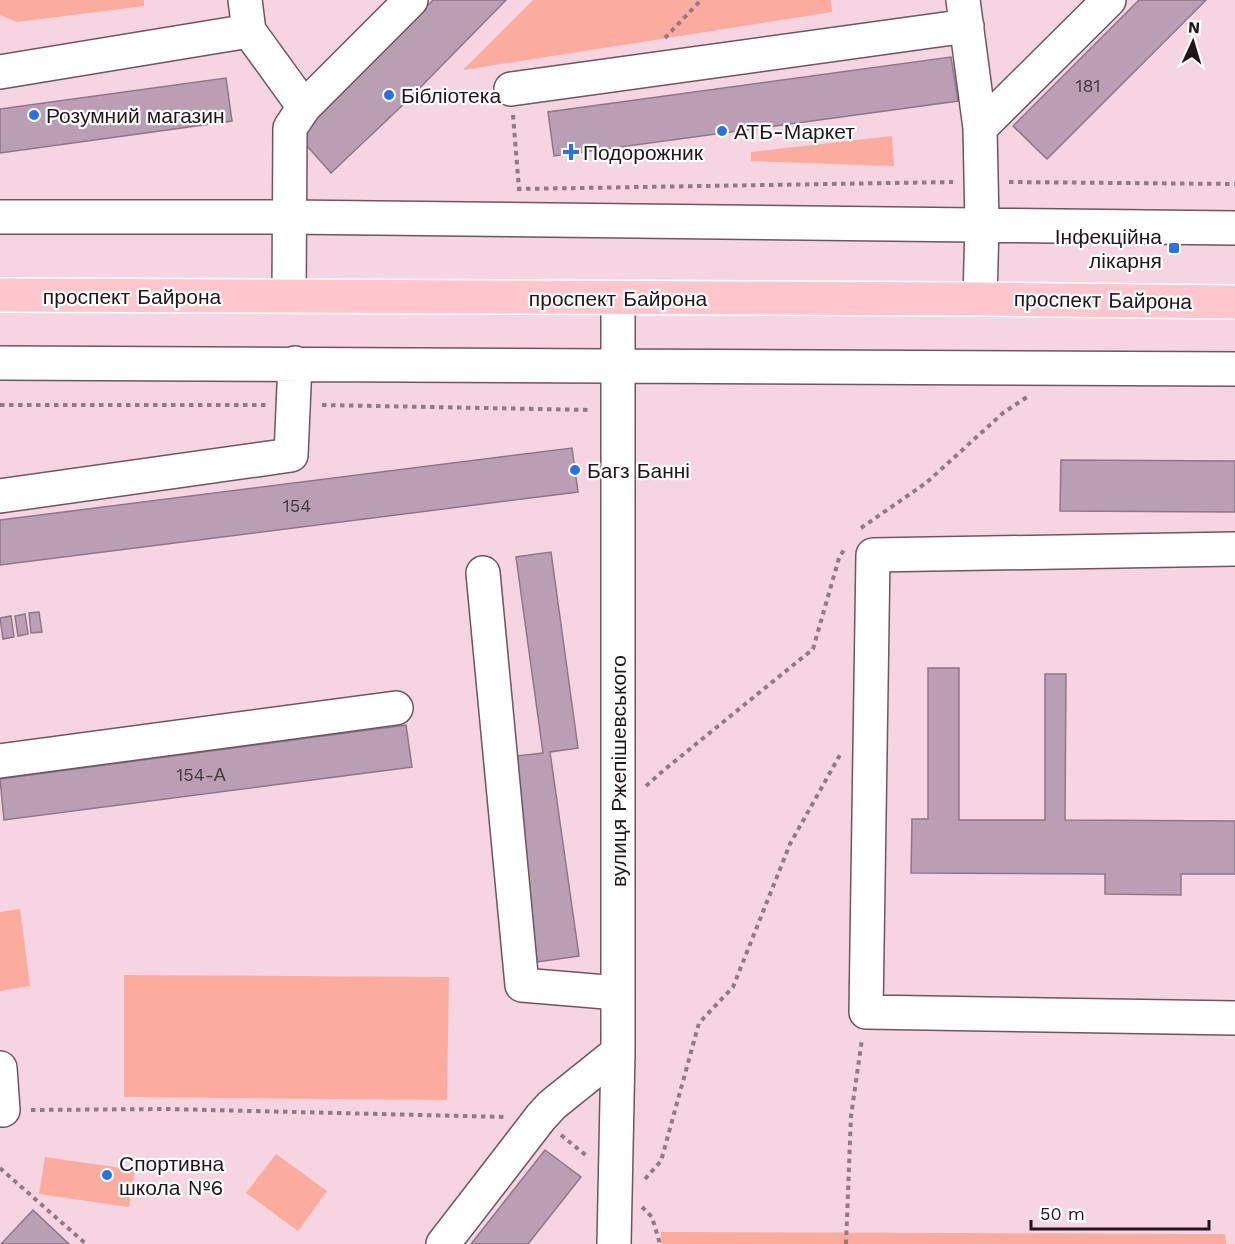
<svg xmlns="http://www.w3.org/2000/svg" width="1235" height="1244" font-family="'Work Sans',sans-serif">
	<rect width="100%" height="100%" fill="#f6d4e1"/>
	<path fill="#fcac9e" d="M0 0H144V6L17 22 0 15Z
		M533 0H831L832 12 463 70Z
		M892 136 894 166 751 161V152Z
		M20 909 30 986 0 991V912Z
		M124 975 449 977 447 1100 124 1097Z
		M276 1154 327 1191 298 1231 246 1193Z
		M45 1157 135 1170 129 1207 39 1194Z
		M661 1232 1225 1234 1226 1244H661Z"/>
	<path fill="#ba9fb4" stroke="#8f7689" stroke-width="1.5" d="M433 0H506L406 102 331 173 299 137Z
		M1139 0H1206L1047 159 1013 126Z
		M951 57 958 101 554 156 548 112Z
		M226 78 232 121 0 153V109Z
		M572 448 578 492 0 565V520Z
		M1061 460 1235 461V512L1060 511Z
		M551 552 578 748 550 752 579 956 537 962 508 757 543 753 516 557Z
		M39 612 42 632 31 633 29 613Z
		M25 614 28 634 18 636 15 616Z
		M11 616 14 637 3 639 0 618Z
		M928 668H959V820H1045V674H1066L1065 820 1235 821V874H1181V895L1105 894V874L911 873 912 819H928Z
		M406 725 412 767 4 820 0 779Z
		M545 1150 581 1177 528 1244H471Z
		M33 1210 69 1244H1Z"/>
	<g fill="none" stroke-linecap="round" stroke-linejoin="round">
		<defs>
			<path id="minor" d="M963 0 980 128 982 224 980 299
				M249 31 304 107
				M0 72 249 31 245 0
				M511 89 967 26
				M980 128 1109 0
				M0 217H288L1235 228
				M289 296 290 128 304 107 411 0
				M0 363 1235 369
				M0 496 291 455 295 363
				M1235 549 873 555 866 1012 1235 1018
				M483 573 522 985 618 993
				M0 761 396 708
				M0 1068 3 1110
				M443 1244 541 1117 552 1105 618 1052
				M614 1244 618 1052V298"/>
			<path id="major" d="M0 295 980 299 1235 302"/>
		</defs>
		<use href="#minor" stroke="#70545f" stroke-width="36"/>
		<use href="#major" stroke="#fff" stroke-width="36"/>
		<path stroke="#927a83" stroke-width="4" stroke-dasharray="4.5 4.5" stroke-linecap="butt" d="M665 38 701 0
			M513 115 519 189
			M1009 182 1235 184
			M517 189 953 182
			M0 405H266
			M322 405 590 410
			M861 528 926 483 1003 413 1027 397
			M646 786 664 770 813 649 839 558 845 548
			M31 1110 167 1109 506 1117
			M561 1135 588 1157
			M0 1168 86 1244
			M645 1179 661 1161 699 1023 733 987 790 844 841 753
			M642 1207 652 1217 660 1244
			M846 1244 851 1116 862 1039"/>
		<use href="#minor" stroke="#fff" stroke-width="33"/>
		<use href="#major" stroke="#ffc6ce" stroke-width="33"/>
	</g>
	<g fill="#2a73df" stroke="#fff" stroke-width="2">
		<circle cx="389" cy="95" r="6"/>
		<circle cx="34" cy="115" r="6"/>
		<circle cx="722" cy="131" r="6"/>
		<path d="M568 143h6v6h6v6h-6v6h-6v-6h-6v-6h6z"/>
		<rect x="1168" y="242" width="12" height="12" rx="3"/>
		<circle cx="575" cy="470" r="6"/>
		<circle cx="107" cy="1175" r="6"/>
	</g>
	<g text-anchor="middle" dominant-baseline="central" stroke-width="4.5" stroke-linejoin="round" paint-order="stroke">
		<g font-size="18" fill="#473840">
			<text x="1088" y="85">181</text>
			<text x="297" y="505">154</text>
			<text x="201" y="774">154-А</text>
		</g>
		<g font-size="21" fill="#21151a" stroke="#fff" text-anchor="start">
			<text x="401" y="95">Бібліотека</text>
			<text x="46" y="115">Розумний магазин</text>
			<text x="734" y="131">АТБ-Маркет</text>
			<text x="583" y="152">Подорожник</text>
			<text x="1162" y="236" text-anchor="end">Інфекційна<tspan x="1162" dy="24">лікарня</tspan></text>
			<text x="587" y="470">Багз Банні</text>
			<text x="119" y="1163">Спортивна<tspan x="119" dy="24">школа №6</tspan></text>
		</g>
		<g font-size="21" fill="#21151a" stroke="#fff">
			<text x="132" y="296">проспект Байрона</text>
			<text x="618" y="298">проспект Байрона</text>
			<text transform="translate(1103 300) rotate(1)">проспект Байрона</text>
			<text transform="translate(618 771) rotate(-90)">вулиця Ржепішевського</text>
		</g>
	</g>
	<g transform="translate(1193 42) rotate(4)" stroke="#ffffff" stroke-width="4.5" paint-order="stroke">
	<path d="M0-4.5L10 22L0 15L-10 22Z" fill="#21151a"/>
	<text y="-9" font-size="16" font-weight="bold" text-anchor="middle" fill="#21151a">N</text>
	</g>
	<path d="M1031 1220v9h178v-9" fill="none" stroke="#21151a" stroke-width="3"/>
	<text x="1040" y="1220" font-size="18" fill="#21151a" stroke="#ffffff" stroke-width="4.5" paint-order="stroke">50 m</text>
</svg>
